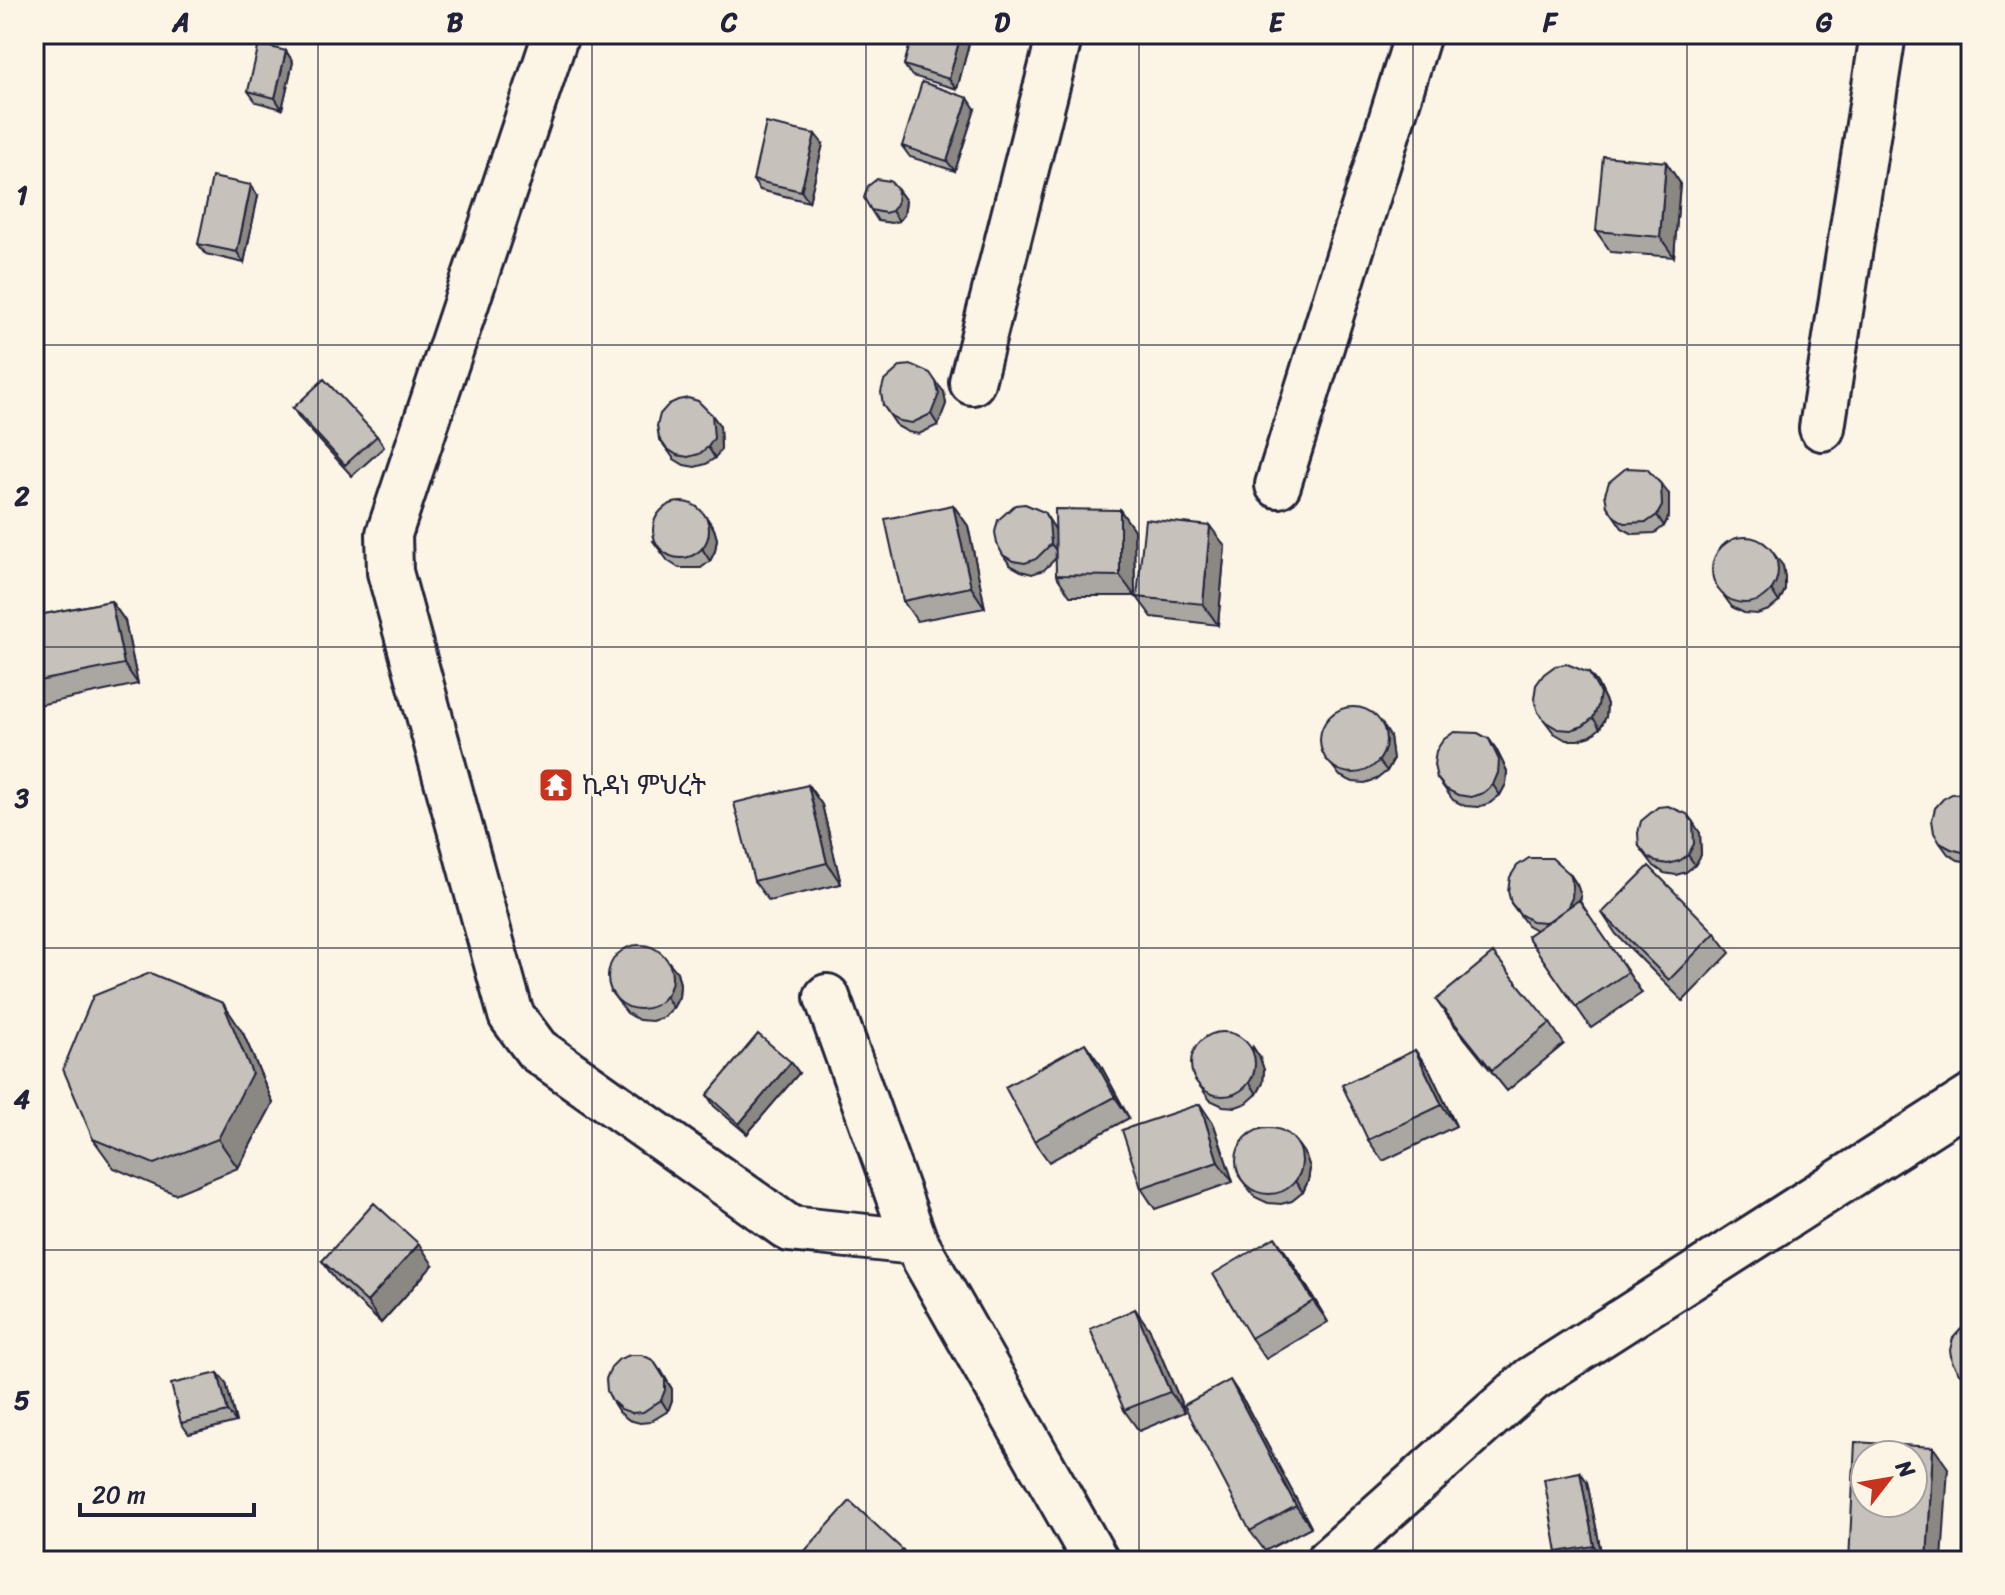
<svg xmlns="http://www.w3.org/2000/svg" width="2005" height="1595" font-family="Sriracha,'Noto Sans Ethiopic',sans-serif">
	<rect width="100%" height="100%" fill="#fcf5e5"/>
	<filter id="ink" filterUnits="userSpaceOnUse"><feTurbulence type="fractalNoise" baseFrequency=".0125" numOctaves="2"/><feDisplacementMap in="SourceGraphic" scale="16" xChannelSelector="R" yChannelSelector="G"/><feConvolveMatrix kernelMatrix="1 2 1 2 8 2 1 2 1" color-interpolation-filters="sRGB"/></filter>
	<g filter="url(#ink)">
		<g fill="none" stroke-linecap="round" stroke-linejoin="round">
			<defs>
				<path id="minor" d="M556 34 389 534 390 572 511 1015 537 1050 790 1229 915 1242 1096 1561
					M972 382 1060 34
					M1822 428 1883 34
					M1278 485 1418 34
					M827 997 915 1242
					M1328 1561 1532 1379 1971 1098"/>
			</defs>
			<use href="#minor" stroke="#22223b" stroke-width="50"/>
			<use href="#minor" stroke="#fcf5e5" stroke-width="44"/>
		</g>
		<path fill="#aaa6a1" stroke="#22223b" stroke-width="2" d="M867 34H884L883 37Z
			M913 34H966L970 40 957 89 912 76 904 65Z
			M286 51 293 62 282 109 256 102 248 91Z
			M975 109 955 171 910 157 902 146Z
			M823 144 809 202 760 190 753 180Z
			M1666 162 1680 183 1674 257 1611 252 1596 231Z
			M898 190 906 201 904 215 899 221 892 223 878 221 871 210Z
			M258 196 244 263 206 254 198 244Z
			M944 392 946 404 938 425 919 434 908 432 897 426 883 405Z
			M293 408 377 436 384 447 352 476 300 419Z
			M712 415 720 426 721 449 715 458 706 464 695 467 684 465 674 459 659 438Z
			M1669 494V516L1664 526 1655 533 1633 534 1622 528 1607 506Z
			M953 505 968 526 985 608 917 621 903 601Z
			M1120 510 1134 530 1135 596H1070L1056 575V558L1044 570 1032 574 1021 571 1010 565 1003 555 1055 530Z
			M707 518 714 529 717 539 715 551 710 561 701 568H679L668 561 653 541Z
			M1225 546 1218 625 1152 617 1137 597Z
			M1783 566 1785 578V590L1779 602 1769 610 1757 614 1744 613 1732 607 1716 585Z
			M111 601 125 621 138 684 34 706V616Z
			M1589 673 1597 683 1607 704 1606 717 1600 728 1591 736 1578 740H1566L1554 733 1538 712Z
			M1390 736 1393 760 1387 771 1377 779 1365 783 1353 782 1340 776 1324 755Z
			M1489 739 1496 749 1507 771 1506 784 1500 795 1490 803 1478 807 1465 806 1453 800 1437 778Z
			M808 785 822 805 841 884 769 901 754 881Z
			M1971 795V862H1969L1958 860 1948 854 1940 843Z
			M1700 833 1701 855 1695 865 1686 872 1676 875 1664 873 1654 866 1639 846Z
			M1570 874 1577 885 1581 896 1580 902 1642 993 1591 1028 1527 936 1536 930 1527 925 1511 903Z
			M1602 913 1715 933 1730 953 1683 1001 1616 934Z
			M677 972 680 984 679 997 673 1008 664 1017 652 1021 639 1020 627 1013 611 992Z
			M1436 1000 1550 1023 1564 1044 1507 1091 1450 1020Z
			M243 1033 273 1103 238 1168 175 1194 114 1168 93 1139Z
			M1253 1047 1260 1058 1264 1070 1263 1083 1257 1094 1247 1103 1236 1107 1223 1106 1210 1100 1194 1078Z
			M1415 1050 1430 1071 1456 1126 1383 1161 1368 1140Z
			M791 1062 799 1073 747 1134 714 1106 707 1095Z
			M1100 1064 1129 1118 1049 1162 1034 1141Z
			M1214 1125 1233 1182 1155 1209 1141 1188Z
			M1306 1156 1310 1168 1308 1181 1303 1192 1292 1201 1281 1204 1268 1203 1255 1197 1239 1176Z
			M1289 1257 1328 1322 1266 1359 1251 1338Z
			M322 1261 433 1265 381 1323 337 1282Z
			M1135 1309 1150 1330 1185 1412 1139 1431 1124 1410Z
			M1971 1324V1386L1967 1383 1952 1362Z
			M661 1370 672 1389V1400L668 1411 650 1422 640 1423 629 1420 619 1412 612 1401Z
			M218 1373 226 1383 236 1422 189 1434 181 1423Z
			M1244 1401 1311 1527 1265 1551 1250 1531Z
			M1580 1472 1587 1482 1602 1557 1577 1561H1564L1557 1552Z"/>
		<path fill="#8b8783" stroke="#22223b" stroke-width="2" d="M961 34H966L970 40 957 89 949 79Z
			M286 51 293 62 282 109 275 98Z
			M968 98 975 109 955 171 947 161Z
			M815 134 823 144 809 202 801 191Z
			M1666 162 1680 183 1674 257 1660 237Z
			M251 185 258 196 244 263 237 252Z
			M898 190 906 201 904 215 899 221 892 211Z
			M936 382 944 392 946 404 938 425 931 414Z
			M712 415 720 426 721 449 715 458 708 447Z
			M1661 484 1669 494V516L1664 526 1657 515Z
			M953 505 968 526 985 608 971 587Z
			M1120 510 1134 530 1135 596 1120 576Z
			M1044 512 1057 532 1059 554 1051 544Z
			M707 518 714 529 717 539 715 551 710 561 703 550Z
			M1210 526 1225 546 1218 625 1203 604Z
			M1775 555 1783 566 1785 578V590L1779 602 1772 591Z
			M111 601 125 621 138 684 124 664Z
			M1589 673 1597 683 1607 704 1606 717 1600 728 1593 718Z
			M1383 725 1390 736 1393 760 1387 771 1379 761Z
			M1489 739 1496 749 1507 771 1506 784 1500 795 1493 785Z
			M808 785 822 805 841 884 827 863Z
			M1693 822 1700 833 1701 855 1695 865 1688 855Z
			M1570 874 1577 885 1581 896 1580 902 1642 993 1580 902 1567 910Z
			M669 962 677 972 680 984 679 997 673 1008 666 997Z
			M223 1003 243 1033 273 1103 238 1168 218 1139Z
			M1085 1043 1100 1064 1129 1118 1115 1097Z
			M1253 1047 1260 1058 1264 1070 1263 1083 1257 1094 1250 1083Z
			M1415 1050 1430 1071 1456 1126 1442 1105Z
			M791 1062 799 1073 747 1134 739 1124Z
			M1200 1104 1214 1125 1233 1182 1218 1162Z
			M1299 1146 1306 1156 1310 1168 1308 1181 1303 1192 1295 1181Z
			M1275 1237 1289 1257 1328 1322 1313 1301Z
			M419 1244 433 1265 381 1323 367 1302Z
			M1135 1309 1150 1330 1185 1412 1170 1392Z
			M653 1360 672 1389V1400L668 1411 661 1400Z
			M218 1373 226 1383 236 1422 228 1412Z
			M1230 1380 1244 1401 1311 1527 1296 1506Z
			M1933 1447 1948 1468 1942 1561H1927Z
			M1580 1472 1587 1482 1602 1557 1594 1546Z
			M903 1550 911 1561H893Z"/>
		<path fill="#c6c1bb" stroke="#22223b" stroke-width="2" fill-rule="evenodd" d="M913 34H961L949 79 904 65Z
			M259 44 286 51 275 98 248 91Z
			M922 82 968 98 947 161 902 146Z
			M766 123 815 134 801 191 753 180Z
			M1603 156 1666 162 1660 237 1596 231Z
			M212 177 251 185 237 252 198 244Z
			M877 179 890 181 898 190 897 204 892 211 885 213 871 210 864 198 868 186Z
			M912 365 930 373 936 382 939 394 931 414 912 423 900 421 890 415 883 405 881 392 884 381 901 366Z
			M324 379 377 436 345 465 293 408Z
			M688 398 698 401 712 415 714 438 708 447 699 454 688 457 677 455 666 448 659 438 657 426 660 414 669 404 678 400Z
			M1626 468 1647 469 1661 484 1662 506 1657 515 1647 522 1625 523 1615 517 1607 506 1605 494 1609 482Z
			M653 530a28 28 0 1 1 56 0a28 28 0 1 1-56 0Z
			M1025 504 1044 512 1049 521 1051 544 1036 559 1025 563 1013 561 1003 555 997 544 995 532 998 520 1015 505Z
			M953 505 971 587 903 601 885 519Z
			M1055 509 1120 510V576L1056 575Z
			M1145 519 1210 526 1203 604 1137 597Z
			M1712 570a33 33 0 1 1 66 0a33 33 0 1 1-66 0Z
			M111 601 124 664 34 682V616Z
			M1567 664 1589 673 1600 693 1598 706 1593 718 1583 726 1571 730 1558 729 1546 722 1538 712 1534 699 1536 685 1544 674 1555 666Z
			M1320 740a33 33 0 1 1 66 0a33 33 0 1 1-66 0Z
			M1454 732 1478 733 1489 739 1499 760 1498 773 1493 785 1483 793 1471 797 1458 795 1446 789 1437 778 1434 765 1436 751 1443 740Z
			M808 785 827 863 754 881 734 803Z
			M1963 793 1971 795V849L1962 852 1951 849 1940 843 1934 833 1932 820 1935 808 1943 799 1952 794Z
			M1668 806 1687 814 1693 822 1694 844 1688 855 1679 861 1668 864 1656 862 1647 856 1639 846 1638 833 1641 821 1658 807Z
			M1529 858H1552L1570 874 1573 885 1572 898 1567 908 1551 920 1545 922 1532 921 1520 914 1511 903 1508 891 1510 877 1517 866Z
			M1649 866 1715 933 1669 980 1602 913Z
			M1579 900 1628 972 1576 1007 1527 936Z
			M608 977a32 32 0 1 1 64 0a32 32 0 1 1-64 0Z
			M1493 953 1550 1023 1492 1070 1436 1000Z
			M150 973 223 1003 252 1073 218 1139 154 1164 93 1139 63 1069 93 996Z
			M1191 1064a32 32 0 1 1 64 0a32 32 0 1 1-64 0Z
			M758 1034 791 1062 739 1124 707 1095Z
			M1085 1043 1115 1097 1034 1141 1005 1087Z
			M1415 1050 1442 1105 1368 1140 1342 1085Z
			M1200 1104 1218 1162 1141 1188 1122 1130Z
			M1236 1161a33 33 0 1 1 66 0a33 33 0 1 1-66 0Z
			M374 1203 419 1244 367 1302 322 1261Z
			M1275 1237 1313 1301 1251 1338 1213 1274Z
			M1135 1309 1170 1392 1124 1410 1090 1329Z
			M1971 1324V1379H1970L1959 1373 1952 1362 1950 1350 1953 1338 1961 1329Z
			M630 1355H642L653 1360 665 1379V1390L661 1400 643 1412 632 1413 621 1409 612 1401 607 1391 606 1379 611 1367 619 1359Z
			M218 1373 228 1412 181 1423 171 1384Z
			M1230 1380 1296 1506 1250 1531 1184 1405Z
			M1855 1442 1933 1447 1927 1561H1849ZM1865 1455H1913V1503H1865Z
			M1580 1472 1594 1546 1557 1552 1544 1479Z
			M850 1501 903 1550 893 1561H809L802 1554Z"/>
	</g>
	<path fill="none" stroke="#22223b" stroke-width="2" stroke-opacity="0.55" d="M318 34V1561M592 34V1561M866 34V1561M1139 34V1561M1413 34V1561M1687 34V1561M34 345H1971M34 647H1971M34 948H1971M34 1250H1971"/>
	<defs>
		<symbol id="temple-square" viewBox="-11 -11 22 22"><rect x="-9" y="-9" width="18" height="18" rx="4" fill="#c8321e" stroke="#fcf5e5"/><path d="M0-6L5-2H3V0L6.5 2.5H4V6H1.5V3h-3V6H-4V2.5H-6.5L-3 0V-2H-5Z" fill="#fff"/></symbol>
	</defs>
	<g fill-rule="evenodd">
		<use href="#temple-square" x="536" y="765" width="40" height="40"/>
	</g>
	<g text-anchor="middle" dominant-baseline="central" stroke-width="6" stroke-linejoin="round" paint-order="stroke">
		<g font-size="26" fill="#22223b" stroke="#fcf5e5" text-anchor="start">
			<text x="582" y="785">ኪዳነ ምህረት</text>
		</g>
	</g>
	<rect width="2005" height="1595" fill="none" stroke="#fcf5e5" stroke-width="88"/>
	<g transform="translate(1889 1479) rotate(59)"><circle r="38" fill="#fcf5e5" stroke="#a5a1a1" stroke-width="2"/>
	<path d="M0-6L14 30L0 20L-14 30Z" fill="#c8321e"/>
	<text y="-12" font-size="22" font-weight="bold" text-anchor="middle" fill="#22223b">N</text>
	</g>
	<path d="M80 1503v12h174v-12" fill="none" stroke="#22223b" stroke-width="4"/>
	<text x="92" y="1503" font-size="24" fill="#22223b" stroke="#fcf5e5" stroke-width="6" paint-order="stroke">20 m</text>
	<rect x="44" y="44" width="1917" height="1507" fill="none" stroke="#22223b" stroke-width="3"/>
	<g font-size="26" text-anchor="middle" font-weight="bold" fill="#22223b">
		<text x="181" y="31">A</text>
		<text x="455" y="31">B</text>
		<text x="729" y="31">C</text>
		<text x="1002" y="31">D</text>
		<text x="1276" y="31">E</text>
		<text x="1550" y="31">F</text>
		<text x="1824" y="31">G</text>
		<text x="22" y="204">1</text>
		<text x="22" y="505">2</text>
		<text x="22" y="807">3</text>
		<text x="22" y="1108">4</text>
		<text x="22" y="1409">5</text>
	</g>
</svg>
